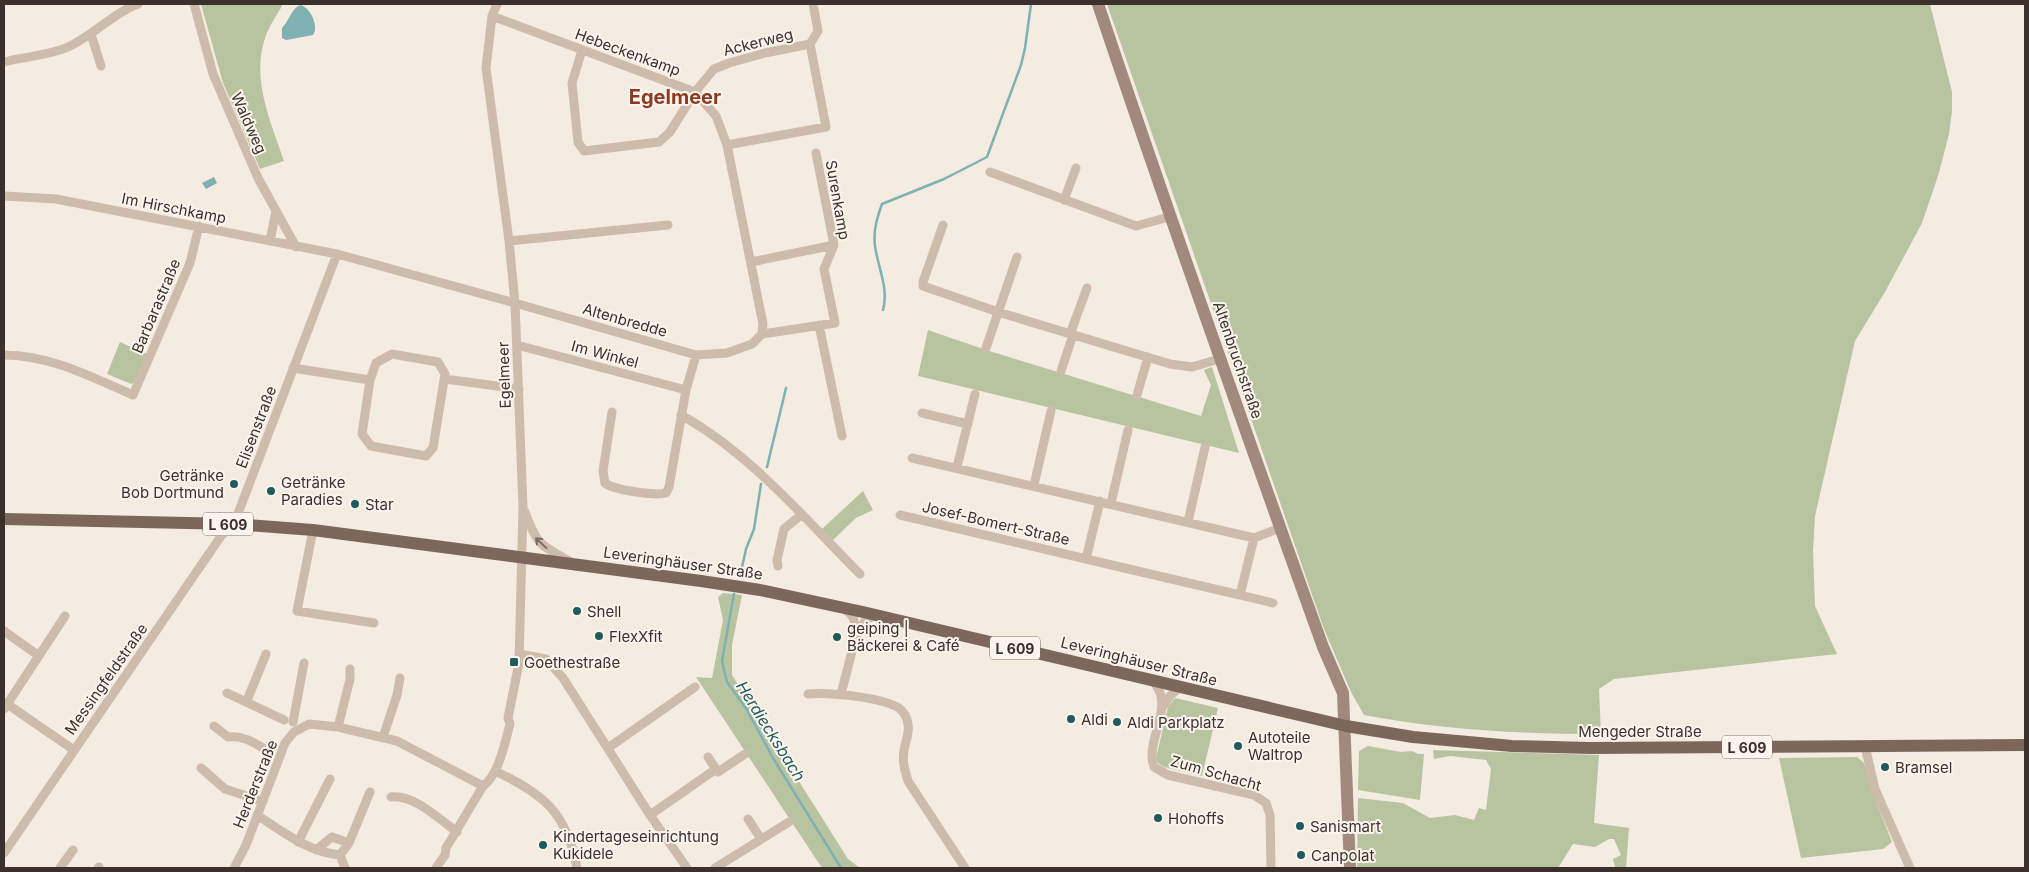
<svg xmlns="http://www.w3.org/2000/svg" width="2029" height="872" font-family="Inter,sans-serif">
	<rect width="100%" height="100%" fill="#f4ebe1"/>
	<path fill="#b8c4a0" d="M201 4H283C277 15 269 26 265 38 251 79 271 122 284 161L260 169 223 83Z
		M1107 4H1930L1952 92V111L1949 134 1938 176 1922 223 1885 292 1855 341 1815 516 1813 550 1815 606 1837 654 1614 679 1599 689 1601 734C1521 734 1442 730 1364 715L1351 692 1324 629Z
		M928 330 983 349 1201 416 1211 385 1204 370 1212 367 1239 453 918 376Z
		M120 342 147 354 135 382 131 384 107 374Z
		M863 491 873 510 856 518 833 540 822 529Z
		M723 593 742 595 732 645V675L848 859 860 868H822L696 677 712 678 723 620 718 597Z
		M1175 698 1218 708 1202 776 1164 767 1158 763 1156 758 1168 707Z
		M1368 746 1401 752 1412 751 1418 754H1424L1420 800 1358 790 1359 751Z
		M1433 750 1599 755 1594 823 1629 828 1626 868H1615L1613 859 1621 855 1614 839H1609L1595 847 1573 844 1558 868H1357L1358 798 1403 803 1430 818 1455 815 1474 820 1479 808 1486 810 1491 769 1486 760 1450 756 1434 759Z
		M1857 757 1864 763 1877 804 1892 842 1883 849 1801 858 1779 758Z"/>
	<path fill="#7fb0b2" d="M301 5C311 9 319 26 313 35L286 40 282 38V28C289 21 290 12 298 6Z
		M214 177 217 183 206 189 202 183Z"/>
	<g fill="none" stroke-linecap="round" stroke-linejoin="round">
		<path stroke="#7fb0b2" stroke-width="2.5" d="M883 310C889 288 878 268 875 246 873 231 877 218 882 204L944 179 987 157 1021 65 1025 48 1031 4
			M767 467 786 388
			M741 572 746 549 754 529 761 484
			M734 594 722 661 727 682 747 710 773 758 841 868"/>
		<path stroke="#cdbbac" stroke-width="9" d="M194 4 213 74 258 178 296 247
			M492 16 695 92 716 116 727 145 763 324 762 334
			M91 34 101 66
			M582 50 572 83 578 142 584 151 659 142 670 132 695 92 714 69 729 63 765 53 810 44 818 31 813 4
			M4 62C24 57 50 55 68 47 93 36 113 13 138 4
			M727 145 826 127 810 44
			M990 172 1136 226 1169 217
			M4 196 56 199 337 254 515 303 696 355 727 353 752 344 762 334 835 323 824 269 834 245 816 153
			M1064 200 1076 168
			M943 225 923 282V286L998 312 1170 364 1192 367 1219 359
			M270 241 276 211
			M509 241 668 225
			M751 262 834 245
			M819 325 842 436
			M1070 334 1087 288
			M517 345 686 390
			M986 348 1017 257
			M392 354 438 362 445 374 433 448 426 456 371 446 362 434 370 380 376 363Z
			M4 355C50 355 91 377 133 395L190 263 199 226
			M293 368 370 380
			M1061 371 1073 335
			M445 379 519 389
			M1137 395 1148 357
			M612 412 603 471 605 483C613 490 656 496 666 493L669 487 686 390 696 355
			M922 413 968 424
			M681 415C751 454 804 518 860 574
			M912 458 1254 538 1280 528
			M957 467 975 394
			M1034 485 1051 411
			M1100 501 1086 559 1240 595 1254 538
			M1111 503 1128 430
			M525 512C537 545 540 545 571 562
			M900 515 1086 559
			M1188 522 1205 447
			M313 530 297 611 374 623
			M778 566 777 560 784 529 801 515
			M1240 595 1273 603
			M844 609C855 615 855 623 856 635
			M4 631 39 656
			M519 654 546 659 563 678 650 815 687 868
			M1154 681C1156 686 1160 691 1161 696 1166 720 1146 744 1154 767L1168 775 1254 795 1266 803 1270 815 1271 868
			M227 693 284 720
			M808 694C828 692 881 697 899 708 904 712 907 717 908 724 910 733 905 742 904 751 902 761 905 771 908 781L965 868
			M841 694 856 636 865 621 875 615
			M248 703V698L266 654
			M7 704 74 750
			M1162 708 1170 696 1180 687
			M4 709 65 616
			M293 722 304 663
			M214 726 228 737C244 735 254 743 268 751
			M338 727 350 679V669
			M383 737 397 695 400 678
			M1865 746 1875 789 1910 868
			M608 748 695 687
			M708 757 716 769
			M201 768 225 789 262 801
			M495 771C544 794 567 813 577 868
			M391 797C414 794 439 819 457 832
			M257 815C283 832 308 852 340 855L349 843 332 837 316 850
			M650 815 716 769 718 772 745 754
			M748 819 761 839
			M298 842 330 779
			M349 843 370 792
			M4 853 221 536 234 524 337 254
			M340 855 345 868
			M60 868 73 850
			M98 868 99 867
			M234 868 246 845 285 743 294 732 309 724 338 727 397 741 483 786
			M436 868 445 855 446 848 483 786C499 775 505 742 510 724L508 718 519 663 523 507 515 303 509 241 486 68 492 16 497 4
			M715 868 789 822"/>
		<path stroke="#a18a7d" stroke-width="12" d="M1098 4C1170 219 1246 433 1323 647L1343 693 1350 868"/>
		<path stroke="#7d675c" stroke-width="12" d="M4 519 234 524 313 530 701 581 760 590 863 612 1346 726 1413 737 1512 746 1590 748 2025 745"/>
	</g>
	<defs><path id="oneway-shaft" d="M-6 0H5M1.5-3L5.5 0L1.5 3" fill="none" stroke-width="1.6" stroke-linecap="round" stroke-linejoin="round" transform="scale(1.25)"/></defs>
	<use stroke="#7d6f65" href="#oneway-shaft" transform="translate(541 543) rotate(-137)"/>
	<g fill="#1f5a5e" stroke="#fbf5ee" stroke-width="2">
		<circle cx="234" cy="484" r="5"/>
		<circle cx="271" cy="491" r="5"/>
		<circle cx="355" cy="504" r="5"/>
		<circle cx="577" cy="611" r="5"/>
		<circle cx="599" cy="636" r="5"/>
		<circle cx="837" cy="637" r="5"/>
		<rect x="509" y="657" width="10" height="10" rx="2.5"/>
		<circle cx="1071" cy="719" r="5"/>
		<circle cx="1117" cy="722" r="5"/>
		<circle cx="1238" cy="746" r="5"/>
		<circle cx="1885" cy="767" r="5"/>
		<circle cx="1158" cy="818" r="5"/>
		<circle cx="1300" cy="826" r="5"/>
		<circle cx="543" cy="845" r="5"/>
		<circle cx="1301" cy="855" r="5"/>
	</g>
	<g text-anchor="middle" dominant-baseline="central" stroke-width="4" stroke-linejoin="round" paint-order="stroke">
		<g fill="#fbf5ee" stroke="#756b66" stroke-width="1">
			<rect x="203" y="512.5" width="50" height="23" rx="4"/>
			<rect x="990" y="636.5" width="50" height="23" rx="4"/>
			<rect x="1722" y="735.5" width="50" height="23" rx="4"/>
		</g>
		<g font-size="14" font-weight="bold" fill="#3b302b">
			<text x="228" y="524">L 609</text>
			<text x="1015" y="648">L 609</text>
			<text x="1747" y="747">L 609</text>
		</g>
		<g font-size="15" fill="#3b302b" stroke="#fbf5ee">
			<text transform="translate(758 42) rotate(-14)">Ackerweg</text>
			<text transform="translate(628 52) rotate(20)">Hebeckenkamp</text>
			<text transform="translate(249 123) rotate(66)">Waldweg</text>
			<text transform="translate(838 200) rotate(80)">Surenkamp</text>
			<text transform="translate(174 208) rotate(11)">Im Hirschkamp</text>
			<text transform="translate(156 306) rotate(-67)">Barbarastraße</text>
			<text transform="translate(625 320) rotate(16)">Altenbredde</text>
			<text transform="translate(605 354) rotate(15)">Im Winkel</text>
			<text transform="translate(1238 360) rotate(71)">Altenbruchstraße</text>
			<text transform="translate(504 375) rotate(-92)">Egelmeer</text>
			<text transform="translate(256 427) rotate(-69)">Elisenstraße</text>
			<text transform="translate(996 523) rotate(13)">Josef-Bomert-Straße</text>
			<text transform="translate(683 563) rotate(8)">Leveringhäuser Straße</text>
			<text transform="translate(1139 661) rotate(14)">Leveringhäuser Straße</text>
			<text transform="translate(106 679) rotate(-55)">Messingfeldstraße</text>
			<text x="1640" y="731">Mengeder Straße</text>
			<text transform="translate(1216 773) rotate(16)">Zum Schacht</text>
			<text transform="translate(255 784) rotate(-68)">Herderstraße</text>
		</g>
		<g font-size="15" fill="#3b302b" stroke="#fbf5ee" text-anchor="start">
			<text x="224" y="475" text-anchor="end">Getränke<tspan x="224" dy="17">Bob Dortmund</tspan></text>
			<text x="281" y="482">Getränke<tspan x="281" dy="17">Paradies</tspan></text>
			<text x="365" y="504">Star</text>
			<text x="587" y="611">Shell</text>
			<text x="847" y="628">geiping |<tspan x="847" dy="17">Bäckerei &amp; Café</tspan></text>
			<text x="609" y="636">FlexXfit</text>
			<text x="524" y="662">Goethestraße</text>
			<text x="1081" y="719">Aldi</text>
			<text x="1127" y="722">Aldi Parkplatz</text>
			<text x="1248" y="737">Autoteile<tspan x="1248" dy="17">Waltrop</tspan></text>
			<text x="1895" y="767">Bramsel</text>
			<text x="1168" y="818">Hohoffs</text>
			<text x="1310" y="826">Sanismart</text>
			<text x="553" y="836">Kindertageseinrichtung<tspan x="553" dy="17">Kukidele</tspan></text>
			<text x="1311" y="855">Canpolat</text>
		</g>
		<g font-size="16" font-style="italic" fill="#1f5a5e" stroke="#fbf5ee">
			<text transform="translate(771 731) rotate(58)">Herdiecksbach</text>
		</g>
		<g font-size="20" font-weight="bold" fill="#8c3b22" stroke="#fbf5ee">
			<text x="675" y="97">Egelmeer</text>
		</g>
	</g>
	<rect width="2029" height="872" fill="none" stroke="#3b302b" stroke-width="10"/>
</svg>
